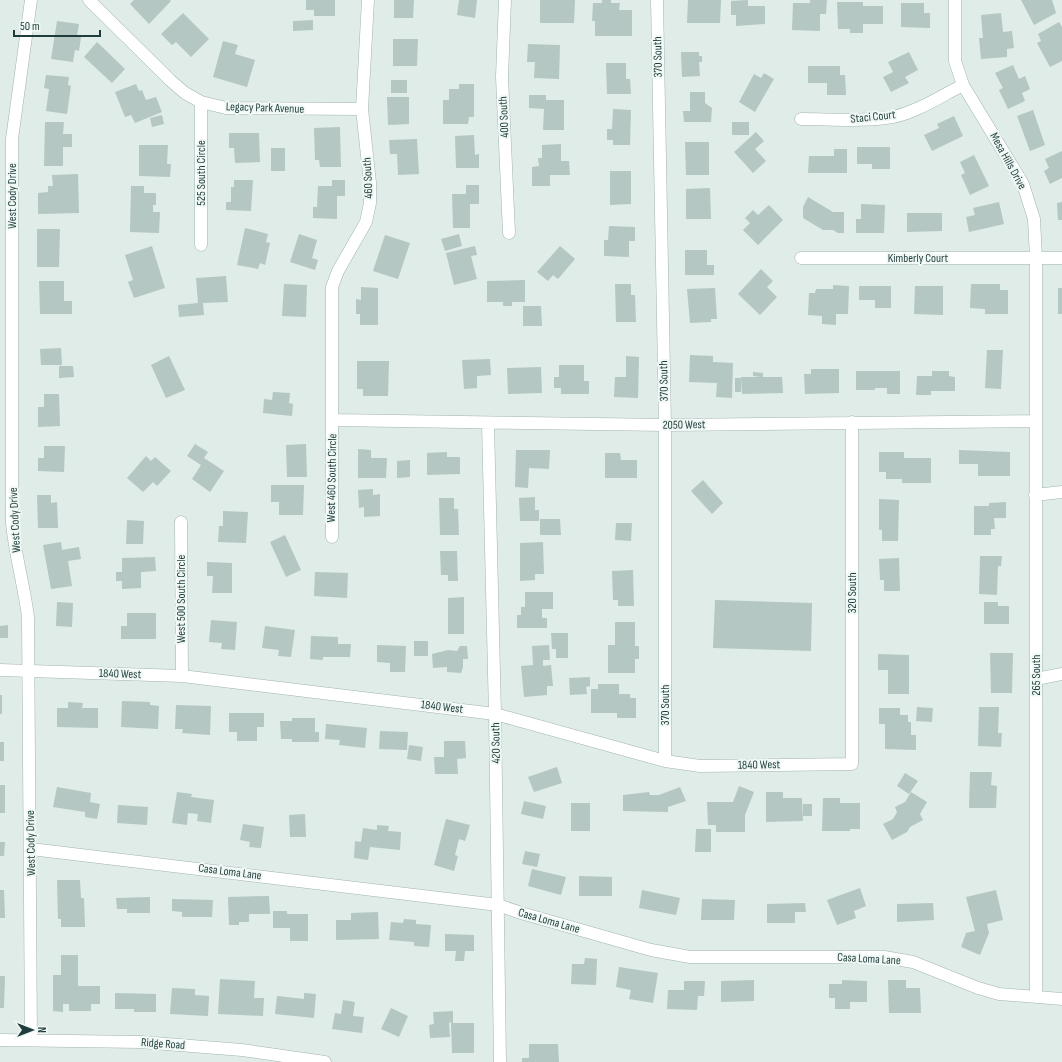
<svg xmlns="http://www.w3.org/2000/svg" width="1062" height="1062" font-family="'Sofia Sans Condensed',sans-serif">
	<rect width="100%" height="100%" fill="#dfece8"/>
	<path fill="#b4c7c2" d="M134 0H170L171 1 149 24 130 4Z
		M306 0H335V16H314V10H306Z
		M394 0H414L413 18H394Z
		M459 0H477L475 18 457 15Z
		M540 0H575L574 23H540Z
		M602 0H611V3H620L619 10H632V36H595V21H592L593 3H602Z
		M688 0H721L720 23H687Z
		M748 0V6H765V24L736 26V15H731V1Z
		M810 0H827L826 14H820V31L792 30 793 3H810Z
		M1021 0H1052L1056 13 1034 25Z
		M837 2H863V6H883V24H863V33H850V29H838Z
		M901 3H924V13H930V28L901 27Z
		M183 13 209 39 191 57 176 42 172 45 161 34Z
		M1001 13 1003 32 1012 31 1014 48 1007 49V57L981 59 979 38H983L981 15Z
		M313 20V30L293 31V21Z
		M57 21 79 24 77 36 81 37 79 51 75 50 73 62 51 59Z
		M1059 22 1062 27V61L1050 67 1037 43 1041 41 1038 34Z
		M393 39H418L417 66H393Z
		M223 41 238 45 235 54 255 60 247 87 213 77Z
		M97 42 125 69 112 83 84 57Z
		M528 44 560 45 559 79 534 78 535 62H527Z
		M681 52H699V56H702V62H699L700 76 682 77Z
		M909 52 918 70 905 77 909 83 891 92 883 77 893 72 888 62Z
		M606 63H626V79H630L631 94H607Z
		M1013 65 1019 79 1025 76 1030 89 1022 93 1025 101 1008 109 999 90 1003 88 995 73Z
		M808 66H840V75H845L846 95H827V83H808Z
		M764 73 774 79 755 112 739 102 754 74 761 78Z
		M46 75 69 77 68 85 71 86 67 114 46 111 49 89 44 88Z
		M391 80H407V93H391Z
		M136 84 139 91 142 90 146 100 156 97 162 112 135 123 131 115 125 117 115 92Z
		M459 84H474V117H469L468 124H443V100H449V89H459Z
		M690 92H705V103L712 108 711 122H684L683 111H690Z
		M529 95H546V100H564V130H543L544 109 529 108Z
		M387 97H409V124L388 125Z
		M613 109 631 110 630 145H613V140H607V129H612Z
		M1033 110 1045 145 1030 151 1017 116Z
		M162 115 164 124 152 127 150 118Z
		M954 116 963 136 932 151 924 135 939 128 937 124Z
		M45 122H64L63 134H72V147H63V166H44Z
		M732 122H749V135H732Z
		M340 127 341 167H320L319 160H315L314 128Z
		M756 132 764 141 755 149 766 161 753 173 734 152Z
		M229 133H259L260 162 235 163 234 148H229Z
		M474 135 475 155 479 154V168H456L455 136Z
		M417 139 419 174 398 175 397 154H390L389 140Z
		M685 142H709V175H686Z
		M561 144V161H569L570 175H550V186H532V167L539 166 538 158H542V145Z
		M139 145H168L167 164H171L170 177 139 176Z
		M857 147H890V169H872V164H857Z
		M271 148H285V171H271Z
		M834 149H847V173H808L809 156H834Z
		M1062 151V178L1050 184 1044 171 1049 168 1045 159Z
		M974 155 989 186 970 195 961 175 965 173 960 162Z
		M610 171H631V204L610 205Z
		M78 174 79 213 38 214V193L48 192V186H53L52 175Z
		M234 180H253L251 211 226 210V202H231V187H234Z
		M332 180H345V196H337V219L313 218V207H317L318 186H332Z
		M466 185H479V204H470V228H453L452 194H466Z
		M131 186H144V193H156V205H153V212H160L159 233 130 232Z
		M710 188 711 219H686V189Z
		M808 197 833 212H844V233H838L833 230H823L803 218V207Z
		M999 202 1004 224 969 232 966 217 975 215 973 208Z
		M1062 202V220H1058L1057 203Z
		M861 204 885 205 884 233H856V219H861Z
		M769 205 783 220 758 245 743 230 750 223 745 218 753 210 758 215Z
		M907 213H942V231L907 232Z
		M609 226 635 227V241H629V257L604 256V240H608Z
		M245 228 268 234 266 242 270 243 265 265 260 263 258 269 237 265Z
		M37 229H60L59 267H37Z
		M299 234 317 240 312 258 318 260 315 270 290 262Z
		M459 234 462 246 445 251 441 239Z
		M385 235 410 243 398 279 373 271Z
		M152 246 165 288 134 298 128 282 133 280 125 255Z
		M475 246 477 255 471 256 477 279 454 285 446 253Z
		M560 246 575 259 558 279 553 275 548 281 537 272Z
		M685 250H707V265H714V275H685Z
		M761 269 773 281 767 287 777 297 760 315 738 294Z
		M226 276 228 302 203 303 204 315 179 317 178 305 198 303 196 278Z
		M525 280V302H512V306H503V302H487V281Z
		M39 281H64V301H72V314H40Z
		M284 284 307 285 306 317 282 316Z
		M615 284H631V295H635L636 322H616Z
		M971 284H1000V290H1008V314H985V309L970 308Z
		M833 285 849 286 848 314H836V325L822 324V316L808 315 809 293H815L816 289H833Z
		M859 286H891V308H875V300H859Z
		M915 286H943V315L914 314Z
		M361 287 378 288V325H360V314H356V299L361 300Z
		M715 288 717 319H711V322L690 323 687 289Z
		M1058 288H1062V314H1058Z
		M523 306H541L542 326H523Z
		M61 348 62 365H41L40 349Z
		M987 350H1003L1001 389 985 388Z
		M690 355 713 356V362L733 363 732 398 716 397 717 383 689 382Z
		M169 356 185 390 166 398 151 365Z
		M626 356 639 357 638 398 614 397 615 377H626Z
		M490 359 491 375 477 376V388L464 389 462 360Z
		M357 361H389L388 396H363V389H357Z
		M559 365H584V381H589V394H561V388H554V377H559Z
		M59 366H73L74 377 59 378Z
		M541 367 542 393 508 394 507 368Z
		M811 369H839V393L805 394 804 374H811Z
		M856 371H900V394H887V388H875V390H856Z
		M932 371H949V376L955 377V391H931V395H916L917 376H932Z
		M753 372 763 373V377H782L783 393 742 394 741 377H761L753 376Z
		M735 378H741V392H735Z
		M273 392 290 393 289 403 293 404 292 416 263 413 264 399 272 400Z
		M44 394H59L60 426 38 427V407H44Z
		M195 444 208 452 204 458 224 471 210 492 192 479 201 465 187 456Z
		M306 444 307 477H287L286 445Z
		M44 446H65L64 472 38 471V458H44Z
		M358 449 371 450V458H387L386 478H358Z
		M516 450H550L549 469 529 468 528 488 515 487Z
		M959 450 1010 452V476H978V464H959Z
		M447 452V457H460V474L427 475V453Z
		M879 452H904V458H931V483H902V479H886V472H879Z
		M605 453H620L621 460H637V478H605Z
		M146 456 151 461 155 457 171 471 157 486 153 482 143 492 127 478Z
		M410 460V477L397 478V461Z
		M703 480 723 503 712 514 691 491Z
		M271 485H304L303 515H279V502H271Z
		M373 489V495L380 494V516L364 517V507L359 508 358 490Z
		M37 495H51V503L57 502 58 528H38Z
		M535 497V510H539V521H520L519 498Z
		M439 498H454V509H458L459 535H440Z
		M879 499 899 500 898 541H882V530H879Z
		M1006 502V518H994L995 529H991V535H974V506H989V503Z
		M223 511 248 512 246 543 218 542 219 526H223Z
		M540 519H560L561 535H540Z
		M127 520 144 521 143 544H126Z
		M616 523H632L631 541 615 540Z
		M285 535 301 570 286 577 270 542Z
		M61 542 62 550 79 547 81 559 68 561 72 586 51 589 43 545Z
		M543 542 544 574H535V580L520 581V543Z
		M440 551H457L458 581H448V575H441Z
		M980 556H1002L1001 566H998L997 595 979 594Z
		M155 557 156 571 141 572V588L122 589V581H116V572H122V558Z
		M899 558 900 591H884V580H880L879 559Z
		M207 562 232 563V593H212L213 576H207Z
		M633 570 634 606H618V600H613L612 571Z
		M315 572 348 573 347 598 314 596Z
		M525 592H553V609H542V618H547V628H517V615H521V607H525Z
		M464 597V634H448V598Z
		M715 600 812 603 811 651 713 648Z
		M57 602 73 603 72 627 56 626Z
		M984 602H998V606H1009V624H984Z
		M127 613H156V639H121V626H127Z
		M211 620 237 622 235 650 221 649 222 643 209 642Z
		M615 622H635V646H639V659H635V673H608V645H615Z
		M8 625V638H0V626Z
		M265 626 295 630 291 657 278 656 279 650 262 648Z
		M551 633H568V658H556V649H552Z
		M311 636 338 637V644H351L350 657H323V660L310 659Z
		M414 641H428V656H414Z
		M377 645 406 646 405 672H390V663L377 662Z
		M549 645 550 660H543V666L551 665 553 686H547V695L524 697 521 666 533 665 532 646Z
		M460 646H467L468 659H463V667L461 673 447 672V667L433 668 432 654 448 650 457 651Z
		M990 653H1013L1012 693H991Z
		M878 654 909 655V694H888V670H878Z
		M590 677V686L586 687 587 694 570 695 569 678Z
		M598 684H619V694H630V698H636V718H617V713H591V689H598Z
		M0 695H2V714H0Z
		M122 701 150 702V705L159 706 158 729 121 727Z
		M68 702 83 703 82 708H98V728L57 727V708H68Z
		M176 705 211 706 210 735 182 733 183 729H175Z
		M917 707 933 708 932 722 916 721Z
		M979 707H999L998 733H1002L1001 747 978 746Z
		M879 708H900V715H908V722H911V735H916V750L885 749V724H879Z
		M229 713H264V727H257V741H237V732H229Z
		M292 718H315V732H319V742H292V739H281L280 721H292Z
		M326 724 367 728 365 748 339 745 340 740 325 739Z
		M380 731 408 732 407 750 379 749Z
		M444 741H465L466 758 457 759 458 774H435L434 757H444Z
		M0 742H4V761H0Z
		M409 745 423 747 421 761 407 759Z
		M557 767 562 783 534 792 528 777Z
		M970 772H992L991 785 997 786 996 808H969Z
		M905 773 918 781 909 794 897 786Z
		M0 785H5V813H0Z
		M739 786 754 792 745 815V832H716V825H708L707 802H733Z
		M57 787 91 793 90 802 100 804 97 819 85 817V812L53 807Z
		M680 787 686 801 668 807V812L623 811V795L649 792 650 795H659Z
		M177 792 192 794 191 797 214 800 211 823 197 821 198 814 188 813 187 825 172 823Z
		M766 792H783V798H802L803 821 766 822Z
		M911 792 927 802 920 814 923 820 910 827 907 832 892 840 883 824 893 819 897 812 895 807 905 802Z
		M823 798H840V803H860V829H850V831H822Z
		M524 801 546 806 543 819 521 814Z
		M571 803H590V831H571Z
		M803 804H812V816H803Z
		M118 805 148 807 147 825 117 823Z
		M305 814 306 837H290L289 815Z
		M446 819 470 825 465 841 459 839 455 855 458 856 454 871 434 865Z
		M243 824 264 827 261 848 249 847 250 842 240 840Z
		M377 825 389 826 388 831 401 832 400 850 370 847 368 860 354 858 355 841 361 842 363 828 377 830Z
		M696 829H711V852H695Z
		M0 842H5L4 856H0Z
		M525 851 540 854 537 867 522 864Z
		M532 869 566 877 561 895 528 886Z
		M579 876 612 877V896H579Z
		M57 880H80L81 898H84L85 927H61V919H58Z
		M860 888 866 906 854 911 856 918 837 925 827 900Z
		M0 890H4L5 918H0Z
		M642 890 680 898 676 915 639 908Z
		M996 890 1003 920 987 924 989 933 980 955 961 947 966 933 975 931 966 897Z
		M269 896 270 914H249V922H239V925H229L228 897Z
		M150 897V913H127V909H117L116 898Z
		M172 899 213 900 212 917H182V912L172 911Z
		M702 899 735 900 734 920H701Z
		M805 903 806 912H795V923H767V904Z
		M933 903 934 920 897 922V904Z
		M273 911H287V914H308V941H290V928H273Z
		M378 912 379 939 336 940V920H351V913Z
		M404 919 416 920V924L431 925 429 947 414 946V942L389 940 391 922 403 923Z
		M445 934 474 935V951H465L464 961H455L456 951H445Z
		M61 955H78V986H100V1004H91V1011H69V1004H63V1012L53 1011V975H61Z
		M585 958 597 959 596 985 571 984 572 964H584Z
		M619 967 658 973 653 1003 629 999 631 990 616 987Z
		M0 976H5L4 1008H0Z
		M220 979 255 981 254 998H264L263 1016 218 1014Z
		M754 980V1001L721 1002V981Z
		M842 980 867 981V1002H850V1009H835V998H829V984H842Z
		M888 980H906V988H920L921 1013H889Z
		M684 981H705L704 996H698L697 1010 667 1009 668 990H684Z
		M172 988 195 989V995L209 996 208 1016 170 1014Z
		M115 993 156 994V1012H134V1009H115Z
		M304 993 316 994 314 1018 275 1014 277 996 304 999Z
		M343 1000 355 1002 353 1016 364 1017 362 1033 332 1029 335 1013 341 1014Z
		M391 1008 408 1016 399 1037 381 1029Z
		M453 1011V1023H474V1053H452L451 1022 449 1023 450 1037 430 1038 429 1025 434 1024 433 1012Z
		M529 1044H558L559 1062H522V1058H529Z"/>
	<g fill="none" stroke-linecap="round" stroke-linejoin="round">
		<defs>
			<path id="minor" d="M89 0 171 81 185 93 201 102 226 108 362 109
				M505 0 502 77 509 233
				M657 0 665 425V761
				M955 0V61L963 85 1023 184 1034 219 1036 258V997
				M801 119C831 119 863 122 893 117 917 112 941 96 963 85
				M201 245V102
				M801 258H1062
				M333 420 665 425 1035 421
				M488 424 495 714 500 1062
				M1035 495 1062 492
				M181 522 182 676
				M332 537V287L338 271 366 222 370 203V183L362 109 368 0
				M0 670 182 676 495 714 665 761 700 766 852 764V422
				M1036 679 1062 674
				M31 849 498 905 521 913 651 950 690 957H884L913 962 978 988 999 994 1062 999"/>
			<path id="tertiary" d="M31 0 12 139V523C15 555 24 585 28 617L31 1040
				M0 1040 141 1042 242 1050 325 1062"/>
		</defs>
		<use href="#minor" stroke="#a2b4b1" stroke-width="13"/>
		<use href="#tertiary" stroke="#a2b4b1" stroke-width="13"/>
		<use href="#minor" stroke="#fff" stroke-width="12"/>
		<use href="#tertiary" stroke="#fff" stroke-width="12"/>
	</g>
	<g text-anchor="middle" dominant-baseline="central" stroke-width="4" stroke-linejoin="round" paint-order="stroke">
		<g font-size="12" fill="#1f3d3b" stroke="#f0f8f5">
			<text transform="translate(658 57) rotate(-91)">370 South</text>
			<text transform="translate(265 108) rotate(2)">Legacy Park Avenue</text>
			<text transform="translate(504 117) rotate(-93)">400 South</text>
			<text transform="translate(873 117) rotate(-6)">Staci Court</text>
			<text transform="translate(1008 161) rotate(61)">Mesa Hills Drive</text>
			<text transform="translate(201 173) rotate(-90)">525 South Circle</text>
			<text transform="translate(368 178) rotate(-93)">460 South</text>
			<text transform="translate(12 196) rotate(-90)">West Cody Drive</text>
			<text x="918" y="258">Kimberly Court</text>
			<text transform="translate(664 381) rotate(-91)">370 South</text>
			<text transform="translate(684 425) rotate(-1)">2050 West</text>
			<text transform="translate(332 478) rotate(-89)">West 460 South Circle</text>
			<text transform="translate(15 520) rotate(-93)">West Cody Drive</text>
			<text transform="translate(852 593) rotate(-90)">320 South</text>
			<text transform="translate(181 599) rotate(-90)">West 500 South Circle</text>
			<text transform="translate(120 674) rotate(2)">1840 West</text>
			<text transform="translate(1036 675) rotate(-90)">265 South</text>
			<text transform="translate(665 705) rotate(-90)">370 South</text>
			<text transform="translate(442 707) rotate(7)">1840 West</text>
			<text transform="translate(496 743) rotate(-91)">420 South</text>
			<text transform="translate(759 765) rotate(-1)">1840 West</text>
			<text transform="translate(31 843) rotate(-91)">West Cody Drive</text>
			<text transform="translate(230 872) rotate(7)">Casa Loma Lane</text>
			<text transform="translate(549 921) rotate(16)">Casa Loma Lane</text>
			<text transform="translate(869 959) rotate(3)">Casa Loma Lane</text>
			<text transform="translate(163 1044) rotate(4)">Ridge Road</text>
		</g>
	</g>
	<g transform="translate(32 1030) rotate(90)" stroke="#f0f8f5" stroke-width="3" paint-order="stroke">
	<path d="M0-3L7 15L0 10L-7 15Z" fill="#1f3d3b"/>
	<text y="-6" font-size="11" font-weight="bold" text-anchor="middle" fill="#1f3d3b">N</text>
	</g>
	<path d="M14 30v6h86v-6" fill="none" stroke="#1f3d3b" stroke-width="2"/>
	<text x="20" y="30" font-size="12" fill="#1f3d3b" stroke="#f0f8f5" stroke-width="3" paint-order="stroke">50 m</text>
</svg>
